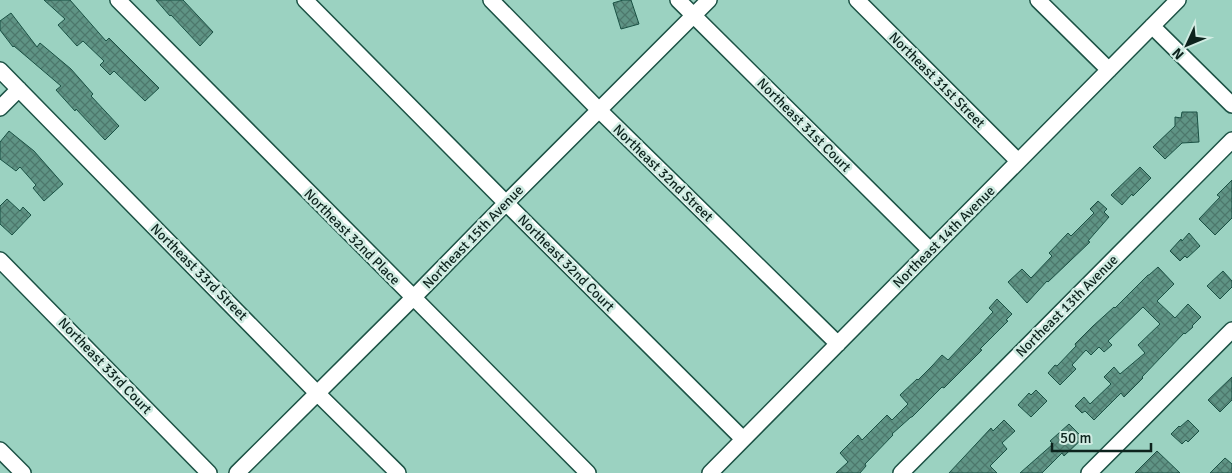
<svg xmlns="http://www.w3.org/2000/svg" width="1232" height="473" font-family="Signika,sans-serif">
	<defs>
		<pattern id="building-cross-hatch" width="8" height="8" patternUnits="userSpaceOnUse" patternTransform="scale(1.25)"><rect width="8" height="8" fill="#5f9485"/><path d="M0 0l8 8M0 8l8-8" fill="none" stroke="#4d786c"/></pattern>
	</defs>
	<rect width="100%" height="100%" fill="#9bd2c1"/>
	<path fill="url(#building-cross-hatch)" stroke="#1a5144" d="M44 0H70L106 41 109 38 159 88 145 101 114 71 110 75 100 65 104 61 83 41 77 46 58 25 65 19Z
		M156 0H183L213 32 200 46 171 15 170 16Z
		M623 0H631L639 24 621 29 613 3Z
		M11 13 37 47 40 43 71 69 93 94 91 96 119 126 105 140 76 109 75 111 56 90 61 86 14 46 13 47 0 30V21Z
		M1182 112H1197L1199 142 1182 143 1165 159 1153 147 1175 126V117L1181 118Z
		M9 131 34 151 63 184 44 201 33 188 36 185 20 167 16 171 0 159V142Z
		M1140 167 1151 178 1133 196 1132 194 1122 205 1111 195Z
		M1232 180V218L1215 235 1199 219 1220 197 1217 195Z
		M7 199 20 211 23 207 31 215 12 235 0 224V206Z
		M1098 201 1107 209 1104 212 1109 217 1088 241 1090 242 1048 282 1047 281 1027 303 1008 282 1022 269 1031 278 1052 256 1049 253 1068 233 1071 236 1094 213 1090 209Z
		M1189 233 1200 246 1187 258 1185 256 1180 261 1170 251 1181 239 1182 241Z
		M1158 267 1174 284 1157 301 1175 318 1188 304 1201 317 1192 326 1193 327 1185 334 1184 333 1142 377 1143 378 1124 397 1121 393 1094 420 1085 411 1082 413 1075 406 1084 397 1090 404 1111 384 1104 377 1114 367 1120 374 1145 353 1138 345 1160 324 1143 307 1108 341 1112 345 1104 352 1099 347 1091 355 1086 350 1072 365 1076 369 1060 385 1048 373 1055 365 1057 366 1076 346 1075 344 1093 326 1114 307 1115 308 1148 275H1149Z
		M1223 271 1232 281V287L1220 299 1207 286Z
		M997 299 1012 314 1006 320 1008 321 980 349 982 350 944 388 942 387 912 417H911L892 434 893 435 865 464 866 466 860 473H836L848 462 840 453 858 435 862 440 887 415 892 420 908 404 900 395 917 379 918 380 932 366 942 355 948 360 993 312 989 308Z
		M1232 377V400L1220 412 1208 400Z
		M1036 390 1047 401 1031 417 1018 405 1029 393 1031 395Z
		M1004 420 1015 431 1002 443 1007 449 990 466 997 473H949L991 428 993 431Z
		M1188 420 1199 431 1188 442 1186 440 1182 444 1171 434 1179 426 1180 427Z
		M1069 424 1083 438 1064 456 1062 453 1042 473H1020L1053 444 1050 441Z
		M1157 451 1180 473H1135Z
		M1225 458 1232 464V473H1210Z"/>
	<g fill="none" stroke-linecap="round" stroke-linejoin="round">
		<defs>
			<path id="minor" d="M118 0 588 473
				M305 0 506 203 743 439
				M491 0 599 110 838 344
				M678 0 930 250
				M857 0 1018 161
				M1038 0 1109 70
				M1152 26 1232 105
				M0 70 317 393 398 473
				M0 108 19 89
				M0 260 209 473
				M0 450 23 473
				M237 473 413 298 506 203 709 0
				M710 473 1178 0
				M901 473 1232 140
				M1089 473 1232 330"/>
		</defs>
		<use href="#minor" stroke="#1c5245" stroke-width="18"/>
		<use href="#minor" stroke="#fff" stroke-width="15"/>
	</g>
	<g text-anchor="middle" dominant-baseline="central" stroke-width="5" stroke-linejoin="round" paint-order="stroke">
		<g font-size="14" fill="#0d231d" stroke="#d1ece3">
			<text transform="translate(937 80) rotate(45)">Northeast 31st Street</text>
			<text transform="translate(804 125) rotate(45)">Northeast 31st Court</text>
			<text transform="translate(663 173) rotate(44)">Northeast 32nd Street</text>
			<text transform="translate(352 237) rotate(45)">Northeast 32nd Place</text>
			<text transform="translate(473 237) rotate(-46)">Northeast 15th Avenue</text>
			<text transform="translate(944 237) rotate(-45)">Northeast 14th Avenue</text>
			<text transform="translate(566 263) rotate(45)">Northeast 32nd Court</text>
			<text transform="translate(199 272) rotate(45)">Northeast 33rd Street</text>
			<text transform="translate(1067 306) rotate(-45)">Northeast 13th Avenue</text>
			<text transform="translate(105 366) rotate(46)">Northeast 33rd Court</text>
		</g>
	</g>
	<g transform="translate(1187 45) rotate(226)" stroke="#d1ece3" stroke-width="4" paint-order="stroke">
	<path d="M0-4L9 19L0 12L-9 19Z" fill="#0d231d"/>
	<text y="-8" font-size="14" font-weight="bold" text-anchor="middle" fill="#0d231d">N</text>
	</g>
	<path d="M1052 443v8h99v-8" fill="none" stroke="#0d231d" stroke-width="2.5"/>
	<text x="1060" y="443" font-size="15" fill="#0d231d" stroke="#d1ece3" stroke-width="4" paint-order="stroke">50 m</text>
</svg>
